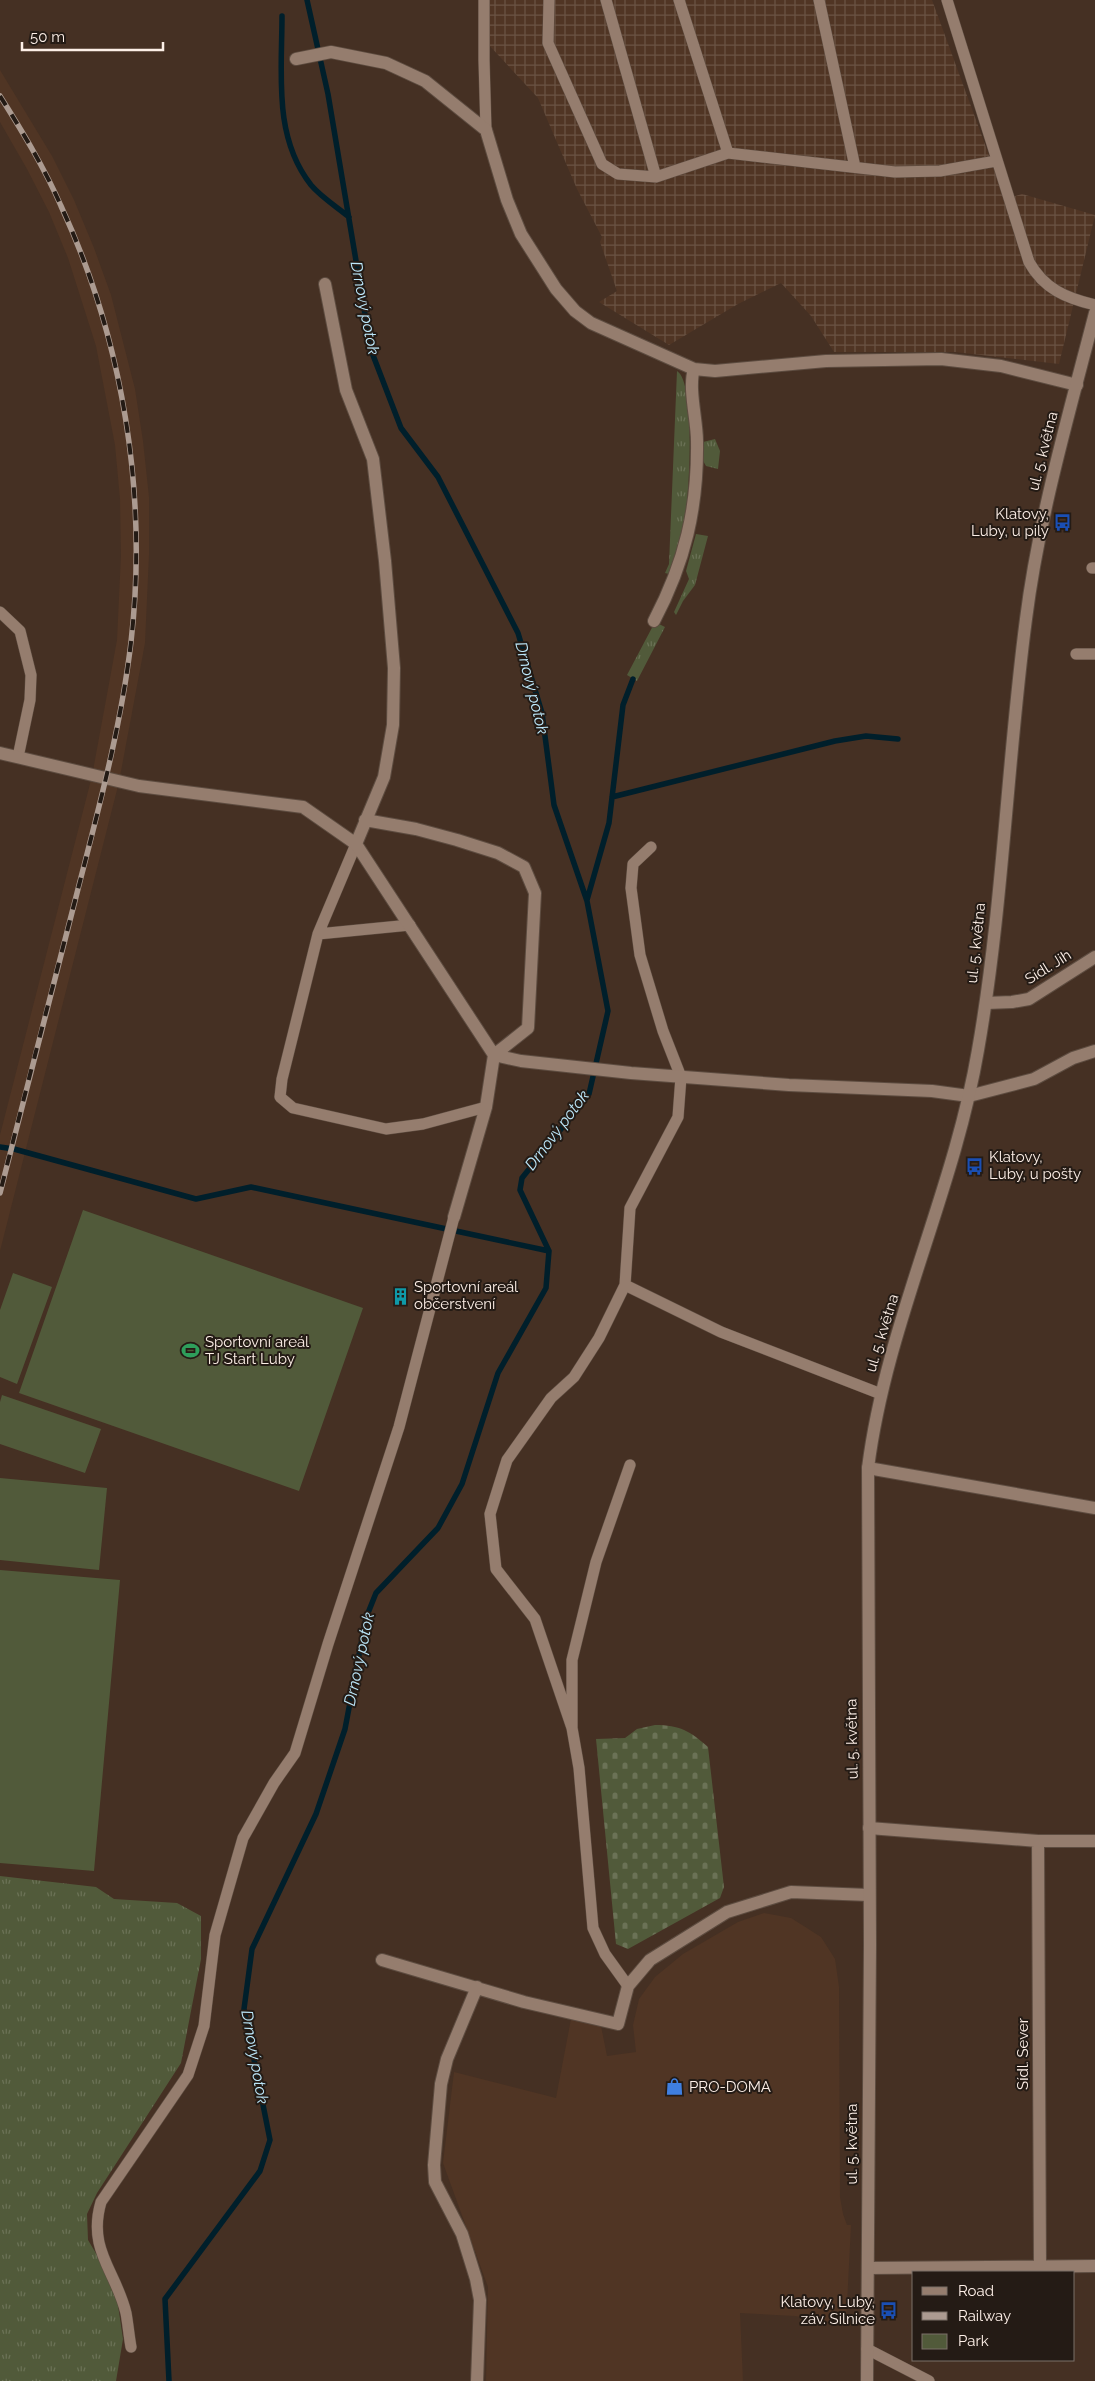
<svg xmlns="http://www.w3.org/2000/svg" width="1095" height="2381" font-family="Raleway,sans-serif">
	<defs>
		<pattern id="industrial-grid" width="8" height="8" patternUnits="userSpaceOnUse" patternTransform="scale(1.25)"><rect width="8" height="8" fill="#503524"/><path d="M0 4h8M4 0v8" fill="none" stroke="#6a5344"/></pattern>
		<pattern id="grass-tufts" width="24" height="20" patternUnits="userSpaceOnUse" patternTransform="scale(1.25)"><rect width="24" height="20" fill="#515a3a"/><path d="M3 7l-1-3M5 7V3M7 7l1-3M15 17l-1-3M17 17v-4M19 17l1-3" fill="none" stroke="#6b7256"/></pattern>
		<pattern id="cemetery-stones" width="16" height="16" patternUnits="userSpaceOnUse" patternTransform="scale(1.25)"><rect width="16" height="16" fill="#515a3a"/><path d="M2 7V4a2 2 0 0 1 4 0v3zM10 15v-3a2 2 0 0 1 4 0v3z" fill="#6b7256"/></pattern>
	</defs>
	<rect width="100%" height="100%" fill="#453023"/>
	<path fill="#503524" d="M0 70 52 156 74 200 94 248 111 295 135 389 143 441 149 497V555L145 643 119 782 0 1251V1135L92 776 117 640 121 555 120 499 115 445 96 346 68 258 49 212 27 169 0 122Z
		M764 1913 791 1918 821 1937 835 1959 839 1987 840 2197 843 2214 847 2225H851L846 2325 795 2316 740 2313 743 2381H486L488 2287 443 2163 454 2072 556 2098 571 2019 601 2026 607 2056 636 2052 633 2025 639 1999 655 1977 683 1954 738 1922Z"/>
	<path fill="url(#industrial-grid)" d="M487 0H932L1005 199 1022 194 1095 215 1059 364 955 352H834L811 316 781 283 738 304 669 345 599 302 617 291 600 242 602 237 577 189 538 98 487 43Z"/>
	<path fill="url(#grass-tufts)" d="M677 371C698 384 688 516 682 541 679 552 673 563 669 574L665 573 669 564Z
		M715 439 720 451 718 469 706 466 702 459 703 442Z
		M696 534 708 536 695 585 683 601 676 615 674 612 689 579 686 571Z
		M655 622 665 627 637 681 627 675Z
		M0 1876 96 1887 114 1899 177 1903 201 1916V1959L181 2063 97 2193 87 2214 88 2240 115 2285 123 2339 116 2381H0Z"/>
	<path fill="url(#cemetery-stones)" d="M655 1725C680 1725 690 1731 708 1747L724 1887 720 1898 628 1949 616 1944 596 1739 625 1738 637 1729Z"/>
	<path fill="#515a3a" d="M83 1210 363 1308 299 1491 19 1393Z
		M13 1273 52 1287 17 1384 0 1377V1310Z
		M2 1395 101 1429 85 1473 0 1444V1402Z
		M0 1478 107 1488 99 1570 0 1560Z
		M0 1570 120 1580 94 1871 0 1863Z"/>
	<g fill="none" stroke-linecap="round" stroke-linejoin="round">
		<path stroke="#001f2b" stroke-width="5.5" d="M282 16C282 73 273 137 311 185 321 197 337 207 349 217
			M612 797 835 741 866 736 898 739
			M587 900 609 823 623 705 633 679
			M0 1147 14 1149 196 1199 251 1187 549 1251
			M169 2381 165 2299 260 2171 270 2140 244 2009 252 1949 316 1814 345 1729 366 1618 376 1593 438 1528 462 1484 498 1373 546 1288 549 1251 520 1190 522 1178 589 1094 608 1011 587 901 554 805 542 713 518 633 438 477 401 428 371 350 328 94 307 0"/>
		<defs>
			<path id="lane" d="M484 0V60L486 130
				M549 0 548 43 602 164 618 174 656 177 728 153
				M606 0 656 177
				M679 0 728 153 895 172 940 171 996 161
				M819 0 855 167
				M947 0 1029 262C1044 289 1066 298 1095 305
				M1092 568H1095
				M0 612 20 631 31 675 30 700 18 757
				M1076 654H1095
				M356 844 318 934 282 1079 280 1097 293 1108 386 1129 423 1124 486 1107
				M318 934 410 925
				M625 1285 721 1332 881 1394
				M572 1728 535 1619 496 1569 490 1514 507 1460 551 1398 574 1377 599 1338 625 1285 630 1208 678 1117 681 1077 663 1031 640 955 631 888 633 864 651 847
				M628 1986 605 1954 593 1928 579 1768 572 1728V1660L596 1562 630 1465
				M131 2347C129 2336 128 2324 126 2313 116 2271 87 2250 101 2202L188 2075 204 2026 215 1935 243 1838 274 1783 295 1753 328 1644 399 1427 454 1217
				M867 2349 929 2381"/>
			<path id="street" d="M296 59 331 52 386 63 425 81 486 130 507 200 521 234 556 289 575 311 591 323 694 369 715 371 826 361 941 359 1001 366 1077 385
				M325 284 346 390 373 459 385 561 394 668 393 725 384 777 356 844
				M654 621C685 562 698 508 697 441 697 420 688 388 694 369
				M0 753 139 786 303 807 356 844 494 1055 486 1107 454 1217
				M365 820 416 829 457 840 498 853 524 867 535 893 528 1028 494 1055
				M986 1003 1012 1002 1029 999 1095 957
				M494 1055 521 1061 631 1073 789 1085 932 1091 969 1096 1034 1079 1073 1058 1095 1051
				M868 1468 1095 1508
				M869 1828 1038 1841H1095
				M1038 1841 1040 2267
				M382 1960 524 2002 618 2024 628 1986 650 1960 727 1912 791 1892 869 1895
				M477 1987 447 2059 441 2084 434 2165 435 2182 462 2234 476 2279 480 2300 477 2381
				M868 2268 1095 2266"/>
			<path id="secondary" d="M867 2381 870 1944 868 1468C886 1325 954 1192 978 1050 1003 908 1007 762 1026 619 1039 516 1069 414 1095 313"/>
		</defs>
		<use href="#lane" stroke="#5d4c40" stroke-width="12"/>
		<use href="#street" stroke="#5d4c40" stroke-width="14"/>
		<use href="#secondary" stroke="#5d4c40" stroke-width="14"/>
		<use href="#lane" stroke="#957d6e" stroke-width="11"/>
		<use href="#street" stroke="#957d6e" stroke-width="12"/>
		<use href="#secondary" stroke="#957d6e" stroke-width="12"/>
		<defs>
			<path id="rail" d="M0 96C22 131 44 167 61 206 123 340 148 495 131 642 121 727 98 811 77 893 51 993 25 1093 0 1193"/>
		</defs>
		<use href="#rail" stroke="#ac9b91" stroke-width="5.5"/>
		<use href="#rail" stroke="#241b15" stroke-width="4" stroke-dasharray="11" stroke-linecap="butt"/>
	</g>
	<defs>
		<symbol id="bus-bare" viewBox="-9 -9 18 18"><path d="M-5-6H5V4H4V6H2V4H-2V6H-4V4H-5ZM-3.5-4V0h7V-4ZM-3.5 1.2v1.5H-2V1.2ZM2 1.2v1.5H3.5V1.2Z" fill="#1a4fb4" stroke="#241b15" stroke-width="2.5" paint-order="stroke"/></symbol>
		<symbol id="building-bare" viewBox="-9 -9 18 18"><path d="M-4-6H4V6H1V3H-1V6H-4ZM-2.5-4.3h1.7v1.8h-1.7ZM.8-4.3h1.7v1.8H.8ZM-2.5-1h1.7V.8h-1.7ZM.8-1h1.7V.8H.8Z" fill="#0f9aa8" stroke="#241b15" stroke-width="2.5" paint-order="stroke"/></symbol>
		<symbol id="stadium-bare" viewBox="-9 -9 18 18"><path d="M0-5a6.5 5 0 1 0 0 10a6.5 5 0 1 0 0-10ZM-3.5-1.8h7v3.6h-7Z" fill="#2e9e5b" stroke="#241b15" stroke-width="2.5" paint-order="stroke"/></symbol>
		<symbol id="shop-bare" viewBox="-9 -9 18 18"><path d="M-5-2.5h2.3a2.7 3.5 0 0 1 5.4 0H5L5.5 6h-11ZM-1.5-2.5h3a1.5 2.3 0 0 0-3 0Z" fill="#3f7fe0" stroke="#241b15" stroke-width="2.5" paint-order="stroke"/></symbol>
	</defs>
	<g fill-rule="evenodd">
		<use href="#bus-bare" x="1050" y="510" width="25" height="25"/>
		<use href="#bus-bare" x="962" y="1154" width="25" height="25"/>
		<use href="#building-bare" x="388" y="1284" width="25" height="25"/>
		<use href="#stadium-bare" x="178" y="1338" width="25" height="25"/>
		<use href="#shop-bare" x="662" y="2074" width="25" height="25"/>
		<use href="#bus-bare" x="876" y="2298" width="25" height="25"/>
	</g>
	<g text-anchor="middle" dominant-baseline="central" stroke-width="4" stroke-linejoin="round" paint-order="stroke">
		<g font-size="15" fill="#fdefe7" stroke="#241b15">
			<text transform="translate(1043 451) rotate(-76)">ul. 5. května</text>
			<text transform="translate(976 943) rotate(-84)">ul. 5. května</text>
			<text transform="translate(1048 967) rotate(-32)">Sídl. Jih</text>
			<text transform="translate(882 1333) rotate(-73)">ul. 5. května</text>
			<text transform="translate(852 1739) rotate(-91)">ul. 5. května</text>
			<text transform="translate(1023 2054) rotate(-90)">Sídl. Sever</text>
			<text transform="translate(852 2144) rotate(-90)">ul. 5. května</text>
		</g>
		<g font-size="15" fill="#fdefe7" stroke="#241b15" text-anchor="start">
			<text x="1049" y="514" text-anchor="end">Klatovy,<tspan x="1049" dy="17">Luby, u pily</tspan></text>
			<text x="989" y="1157">Klatovy,<tspan x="989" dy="17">Luby, u pošty</tspan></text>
			<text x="414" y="1287">Sportovní areál<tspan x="414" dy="17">občerstvení</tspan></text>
			<text x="205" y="1342">Sportovní areál<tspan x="205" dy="17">TJ Start Luby</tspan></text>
			<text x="689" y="2087">PRO-DOMA</text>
			<text x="875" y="2302" text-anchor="end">Klatovy, Luby,<tspan x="875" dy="17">záv. Silnice</tspan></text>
		</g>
		<g font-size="16" font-style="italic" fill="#bde9fc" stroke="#241b15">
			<text transform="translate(365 308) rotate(79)">Drnový potok</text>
			<text transform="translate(532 688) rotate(76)">Drnový potok</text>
			<text transform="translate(557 1130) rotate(-53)">Drnový potok</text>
			<text transform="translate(359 1659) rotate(-78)">Drnový potok</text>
			<text transform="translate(255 2057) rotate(80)">Drnový potok</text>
		</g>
	</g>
	<rect x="912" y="2271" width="162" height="90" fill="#241b15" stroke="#7b7069"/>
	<rect x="922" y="2287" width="25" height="8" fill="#957d6e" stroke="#7b7069"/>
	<text x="958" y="2296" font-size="15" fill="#fdefe7">Road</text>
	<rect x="922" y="2312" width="25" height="8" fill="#ac9b91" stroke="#7b7069"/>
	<text x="958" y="2321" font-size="15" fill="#fdefe7">Railway</text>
	<rect x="922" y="2334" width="25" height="15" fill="#515a3a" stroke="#7b7069"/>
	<text x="958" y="2346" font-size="15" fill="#fdefe7">Park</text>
	<path d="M22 42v8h141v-8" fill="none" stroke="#fdefe7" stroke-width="2.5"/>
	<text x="30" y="42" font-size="15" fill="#fdefe7" stroke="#241b15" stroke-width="4" paint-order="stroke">50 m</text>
</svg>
